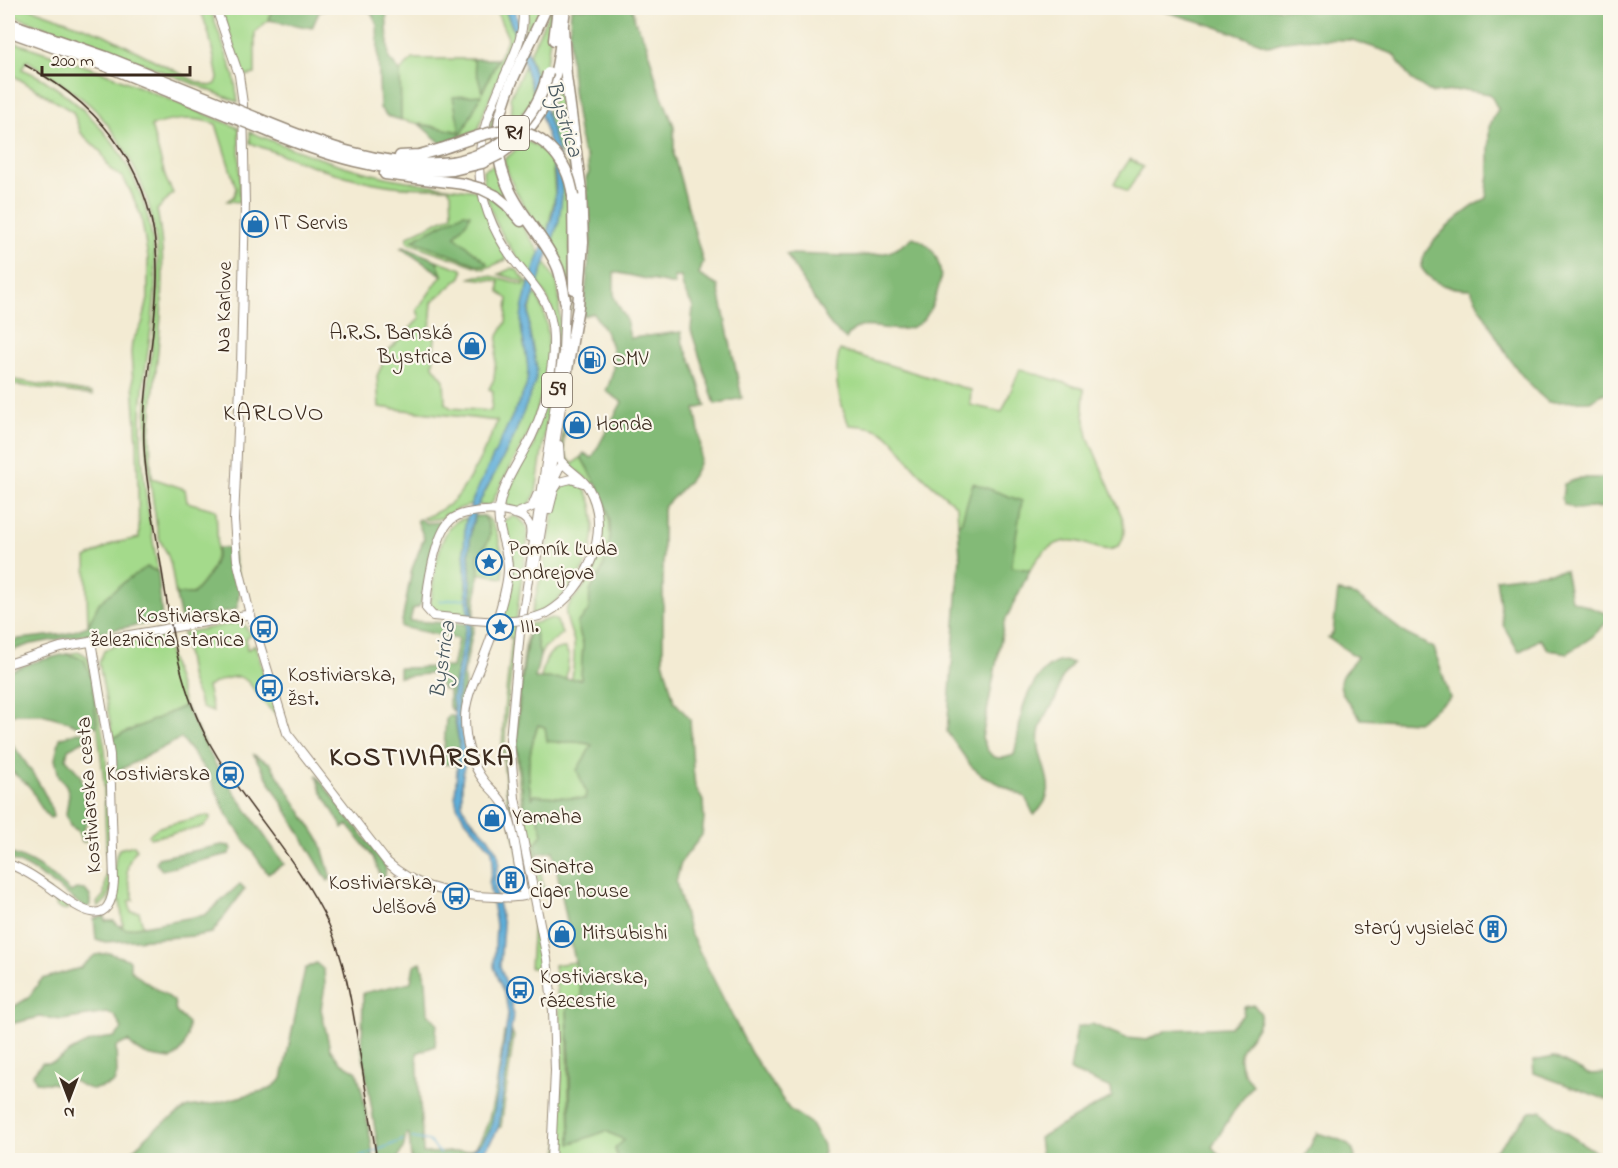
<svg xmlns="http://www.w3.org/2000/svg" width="1618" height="1168" font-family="'Indie Flower',sans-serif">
	<rect width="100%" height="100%" fill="#fbf7ec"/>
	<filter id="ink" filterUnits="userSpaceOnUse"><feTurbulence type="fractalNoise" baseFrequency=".0167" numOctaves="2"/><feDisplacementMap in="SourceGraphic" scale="12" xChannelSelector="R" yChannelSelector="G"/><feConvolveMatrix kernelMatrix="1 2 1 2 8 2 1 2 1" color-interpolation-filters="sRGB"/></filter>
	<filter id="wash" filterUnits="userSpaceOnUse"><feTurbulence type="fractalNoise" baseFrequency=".008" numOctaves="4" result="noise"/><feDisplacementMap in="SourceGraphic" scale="24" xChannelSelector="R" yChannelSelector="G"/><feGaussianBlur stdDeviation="1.35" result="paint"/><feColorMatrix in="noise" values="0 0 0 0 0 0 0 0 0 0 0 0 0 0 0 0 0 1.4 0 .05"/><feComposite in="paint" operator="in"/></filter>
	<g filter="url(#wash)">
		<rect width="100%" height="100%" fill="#f3ebd3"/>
		<path fill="#a4da8b" stroke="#708254" stroke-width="1.5" d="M8 8H30L103 34 195 81 210 86 216 84 218 78 209 34 200 8H210L234 76 238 102 105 48 8 14Z
			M252 8H273L268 20 255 32V74L244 76 221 10Z
			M495 8H504L516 36 484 112 478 130 457 138 463 132 481 95 460 132 401 120 400 71 413 59H473L483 91 508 38Z
			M527 8H542L502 91 494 126 488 128C496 104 535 26 527 8Z
			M551 8H553V13L548 54 539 88 529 55Z
			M8 40 103 72 239 128 240 202 227 201 234 196 236 188 216 124C194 116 173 119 151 126L166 179 173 193 157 210C171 280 156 351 151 422 149 440 151 460 152 478L185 489 187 502 216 510C218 549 222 564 193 594H179L176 596C173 583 173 568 168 556 166 550 162 545 160 540 156 530 156 518 154 508 150 481 146 455 146 427 147 334 179 258 134 168 123 145 108 122 90 105 70 88 48 75 27 60L22 69C29 72 36 75 43 79 118 127 158 197 155 288 153 331 142 375 141 419 140 470 150 521 158 572L147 567 99 603 88 626 86 558 114 543 139 538 137 442 131 353 132 342 142 324 148 299V258L141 216 130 190 123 178 110 169 101 152 81 133 73 112 11 74 8 56Z
			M525 65 534 97 514 126 510 125 512 108 510 98Z
			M563 65 575 178 568 162 557 147 547 113 554 98Z
			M250 132C294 150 339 167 386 177 417 184 448 187 479 191L505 252 506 260 484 269 409 243 407 240 408 236 452 215 451 192 448 188C433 188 417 188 402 187 349 182 299 161 250 143Z
			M526 141 535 145 552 158 555 196 546 238C529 214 511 189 504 160Z
			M1130 159 1143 167 1127 192 1114 183Z
			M497 164 520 214 484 186 483 170Z
			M562 172 565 181 569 206 571 313 568 290 551 245C559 221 563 198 562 172Z
			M486 194C509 207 528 232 540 254L533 276C510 251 495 227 486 194Z
			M436 260 462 269 463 272 461 277 432 302 430 330 435 337 433 366 444 380 445 403 451 408 491 411 493 391 489 389 494 379 498 336 506 322 508 299 499 292V281L471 278C485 271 510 281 524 285V282L499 274 512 268 517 270 530 286C525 300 521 312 522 327 523 350 532 364 526 387L471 505 455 510 448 516 445 514 442 518 427 520 423 518C434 514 447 507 455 499 465 490 493 435 497 421L379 407 377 376 389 350 420 318 417 310 442 275Z
			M545 262 557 283 559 296 560 329 536 492C531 506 521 515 507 506L505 499 527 451 530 452 534 445V439C543 404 563 350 554 316 551 303 545 293 538 282Z
			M534 292C559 327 546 389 531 426 520 453 503 478 491 505L489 507 478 505 512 441 536 376 528 320Z
			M840 350 971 390 970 405 1002 412 1020 369 1084 389 1083 409 1088 437 1122 517C1126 532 1125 553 1103 549 1090 547 1080 539 1066 541 1048 544 1038 556 1030 570L1011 567 961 524 958 523 957 506C943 494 927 482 915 468 891 440 891 426 849 425 839 400 832 376 840 350Z
			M8 379 92 393 93 395 8 384Z
			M569 415C565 433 557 449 573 464L581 457 595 482 593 484 569 464 561 448 564 420Z
			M569 482 581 485C591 495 594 510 594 524 594 567 568 599 531 616L547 550 557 491 559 487Z
			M598 486C612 519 616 541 600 576 591 593 590 591 590 611L577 623 583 644 581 679H572C573 667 575 654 574 642 572 632 565 620 566 611 568 603 578 595 583 588 601 560 606 522 595 490Z
			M484 516C497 522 500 545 503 558L499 560V563L503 564V578L479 573 478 555C491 539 494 535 484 516Z
			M513 516 519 518 526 525 528 538C522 575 516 610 514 647 511 682 504 716 505 752 506 797 519 843 527 887L525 886 508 806 502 747 504 710 512 638H509V628H497L512 570 503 524 505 520Z
			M467 518 464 550 468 616C456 615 436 618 430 606 434 584 436 537 454 523 457 520 463 519 467 518Z
			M552 618 557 621 562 634 544 648 540 656 534 629 529 628 520 696 517 746 525 810 537 816 544 833 535 844 545 894 540 893C530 842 516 791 516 739 515 701 524 663 528 625Z
			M236 623 244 625 251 635 246 639 247 650 255 645 267 684 266 686 269 696 271 697 277 710 275 713C245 692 256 660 207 687L213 712 202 708 191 680 183 633Z
			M164 637 185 706 113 738 99 663 104 651 112 646Z
			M565 648 569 656 566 679 541 678C544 663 547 648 565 648Z
			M80 652 88 657 93 674 105 750 109 794 112 881 107 899 98 908 97 903 104 895 107 867 104 782 92 680 84 659 66 654Z
			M538 725 545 727 558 743 572 741 593 745 583 785 586 792 585 799 533 795 532 798C525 773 529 749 538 725Z
			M205 816H210V819L203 827 150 838 149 835 157 828 166 825Z
			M134 845 137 849C120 870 129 879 134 900L129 901 131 912H139L143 926 126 929 119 926 123 925 120 901 117 902 112 908H109L116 856 119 849Z
			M17 873 41 886 68 906V909L62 910 57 907 55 902Z
			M533 922H534L543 968H530Z
			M575 962 582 996 567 1009 570 1143 606 1131 625 1140 615 1149 618 1160H558L562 1067 559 1008 554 965Z
			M512 1032 514 1036 501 1127 498 1128Z"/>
		<path fill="#83ba77" stroke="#5f724a" stroke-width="1.5" fill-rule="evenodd" d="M273 8H330L319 12 312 28 268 20Z
			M364 8H386L389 59 400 71 401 120 387 116 380 108 377 24 371 12Z
			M571 8H632L635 21 646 42 658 86 674 126V156L703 262 699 275 718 286 742 398 715 404 691 330 693 307 683 288 681 277H674L675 285 614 272V297L626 319 630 338 681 332 683 344 693 365 706 406 695 409C706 468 704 466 663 508V660L674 701 690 719 693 768 695 786 703 801 704 819 702 835 681 862 676 882 689 931 751 1053 789 1109 810 1123 823 1145 824 1153 819 1160H618L615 1149 624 1140 606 1131 570 1144V1063L567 1009 582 996 553 851 537 854 535 844 543 833 537 816 528 814 525 810 517 746 520 696 529 628H534L540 656 535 678 581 679 583 644 577 623 589 611C590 605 589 598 590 592 593 583 600 576 603 567 620 519 605 498 581 457L584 453 592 458 622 402 606 391C621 359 613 340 593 313L583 316 591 239 586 178 589 173 587 157 582 150C574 102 567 57 571 8ZM538 725 545 727 547 741C562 744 578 739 592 745L577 770 586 792 585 799 532 795 533 798H532C525 773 529 749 538 725Z
			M1153 8H1610V393H1604L1590 401 1548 402C1511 372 1493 329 1470 289 1450 289 1431 284 1421 267 1423 261 1424 253 1428 249 1443 228 1465 211 1486 198L1489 174V127L1498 109 1490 94 1465 90 1432 93 1411 79 1393 54 1352 40 1303 39 1285 41 1269 46 1214 26Z
			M473 59H498L482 92Z
			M481 95 463 132 457 138 442 144 419 124 460 132 453 97Z
			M464 213 470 214 468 220 455 236 487 263 485 266 478 265 412 240Z
			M913 237C926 242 934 249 938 262 943 275 940 285 935 298 932 305 928 316 921 322 895 343 861 310 846 339L831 326 786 254C813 254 865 259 889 252 898 249 906 243 913 237Z
			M404 247 436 260 442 275 401 248Z
			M1580 478H1610V507L1575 509 1564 504 1562 498 1564 484Z
			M973 483 1022 501 1011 567 1030 570 1004 623 982 738C989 757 994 762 1014 755 1019 737 1019 716 1026 699 1034 680 1051 654 1073 663 1069 669 1063 675 1060 682 1058 688 1059 694 1055 700 1050 711 1041 719 1039 733 1034 765 1066 787 1034 815L1025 797 982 775 971 766 947 732 960 557 958 523H961Z
			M475 516H484C494 535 491 539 478 555L479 573 474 616H472C474 584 463 548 475 516Z
			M420 519 426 523 442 522 435 538 421 604 418 607 413 609 410 621 467 624 453 688V711L449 707V690L443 689 439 682 438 673 399 677V668L452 667 458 639 401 627 412 569 424 538 417 520Z
			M218 548H232L240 587 237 608 234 610 181 620 176 596 179 594H193C207 579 215 568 218 548Z
			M147 567 158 572 162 621 31 644 8 652V643L19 639 66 634 88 626 99 603 128 579Z
			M1565 570 1571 600 1610 615V619L1592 637 1568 653 1549 650 1540 639 1519 652 1503 625 1496 579Z
			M1338 591 1358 597 1406 634 1434 648 1450 698 1417 722 1361 719C1353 708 1334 690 1342 676 1346 669 1353 664 1357 657L1328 638 1333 633Z
			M471 625H474V627L464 673 465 696 462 715 458 713V689Z
			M66 654 84 659 92 680 97 726 82 728 67 721 42 714H8V672L34 662Z
			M185 706 217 767 284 864 268 874 227 815 209 775 181 738 116 772 113 738Z
			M450 715 454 717 459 742 458 765 443 764 446 719Z
			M77 732 88 733 89 738 68 749 66 759 81 776 89 818 84 828 87 841 84 842 82 841 77 830 70 826 66 814 69 794 66 785 59 777 55 759 60 738Z
			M8 739C21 755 51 797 53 817L50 818C40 809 38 801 32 790 25 780 14 776 8 767Z
			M254 755 270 763 320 841 331 878 328 881Z
			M316 775 371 846 386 867 385 877H381L373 857 348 825 343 828 321 791Z
			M222 845 230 846 232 849 229 854 162 870 156 863 158 858Z
			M8 853C32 859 53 875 71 892L76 889 85 890 90 896V905L86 908C78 904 74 899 67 894 49 881 29 865 8 859Z
			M240 884 245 889 212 933 193 936 105 942 96 939 94 919 105 916V921H114L119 926 126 929 205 915Z
			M109 953 130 960V969C142 983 160 989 174 1001L176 1012 188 1023C188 1039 185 1050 172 1059 155 1057 139 1056 128 1041L116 1047 117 1074 114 1083C93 1091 90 1092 71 1079L59 1084 36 1082 33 1074 42 1063C58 1064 60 1057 73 1050 86 1042 100 1038 115 1037L122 1029 115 1016 107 1013 62 1020 40 1017 10 1024 8 1016 10 1009 28 998 42 979 80 968 95 955Z
			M421 962 426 981 428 1013 437 1023 435 1046 417 1053 423 1153C438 1152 456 1153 470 1150 492 1143 501 1054 504 1032H512L498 1128 482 1152 467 1160H411L409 1134H406L404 1146 397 1160H380L362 1049 363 993 411 982 414 965Z
			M316 963 324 970 325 986 321 1009 330 1049 339 1061 357 1072 362 1091 374 1160H122L155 1129 188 1107 212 1104 270 1089 282 1079 305 969Z
			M1254 1005 1261 1014C1258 1042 1220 1048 1253 1085L1235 1109 1212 1147 1221 1156V1160H1051L1041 1153 1039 1138 1112 1097 1111 1088 1070 1071 1077 1027 1092 1024 1126 1038 1147 1040 1167 1030 1230 1027 1243 1015 1244 1007Z
			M1554 1057 1588 1074 1610 1073V1101L1534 1073 1533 1061Z
			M1542 1111 1555 1126 1593 1150 1600 1160H1471L1496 1150 1530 1112Z
			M1317 1133C1333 1138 1355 1140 1355 1160H1303Z"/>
		<path fill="#5faed9" stroke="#4d6c7c" stroke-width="1.5" d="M504 8H514L557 147 562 172V196L559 221 529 310V330L537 368 535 383 512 441 478 505 471 528 469 553 472 616 457 699 466 756 462 781V804L467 815 488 837 498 853 499 863 495 878 496 893 503 925 500 966 511 998 513 1014 499 1126C494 1138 484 1155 470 1160 465 1162 459 1160 454 1160L470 1152 482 1142 490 1131 496 1102 508 1014 506 999 494 967 496 925 489 884 493 863 492 850 463 817 457 806 455 796 459 742 452 698 468 616 464 550 465 524 473 499 526 387C533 358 517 337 522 311 528 275 548 242 554 206 561 162 541 117 528 77 521 54 515 29 504 8Z"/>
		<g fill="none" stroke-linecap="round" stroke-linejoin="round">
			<path stroke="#5faed9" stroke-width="1.5" d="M439 601 468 598
				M412 1138 429 1141 440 1153
				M446 1156 451 1160
				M353 1160 403 1140"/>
		</g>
	</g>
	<g filter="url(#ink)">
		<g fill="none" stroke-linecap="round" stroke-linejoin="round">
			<defs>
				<path id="secondary" d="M216 8 239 75 243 104 245 204 241 364 234 520 237 560 249 610
					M251 616 287 733 387 862C413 886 443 892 477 896 493 897 508 899 524 896 518 867 516 834 505 807 501 797 491 790 484 781 471 764 465 740 465 719 465 700 474 681 481 664 490 642 508 592 508 568 508 547 494 525 500 503 505 480 520 459 531 438 545 409 554 369 553 337 552 299 533 286 513 259 493 232 480 200 479 166 479 134 492 105 505 75 515 53 526 32 522 8
					M8 664 60 647 246 615
					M8 864C24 869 39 880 52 889 77 907 111 935 114 881L110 755 91 641"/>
				<path id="primary" d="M551 485 562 462
					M549 510 554 490 559 482 571 479 583 483
					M515 514 532 507 537 495
					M535 568 566 376
					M547 613C586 591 613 532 589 489 582 476 569 472 560 460L559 445
					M453 618 433 616 426 608C427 587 435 534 451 520 463 508 515 507 526 520 531 525 531 531 530 537
					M551 1160 555 1071 553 1011 547 959 515 798 510 740 520 632 563 352 565 300"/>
				<path id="highway" d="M546 8C518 75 472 129 516 202 529 224 548 244 558 268 562 279 563 289 565 300
					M8 23 106 57 227 106
					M563 27 566 76 581 190 583 242 578 307 566 376
					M8 31 106 66 227 115
					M554 40 558 8
					M259 119C319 144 386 170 452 162
					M260 128C321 154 386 176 453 170
					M500 154C557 115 557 70 565 8
					M400 156 419 155 441 149
					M385 174 464 184
					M496 196 507 205 521 221
					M573 196 574 289"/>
			</defs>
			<use href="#secondary" stroke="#978a78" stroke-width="10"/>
			<use href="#primary" stroke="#978a78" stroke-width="10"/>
			<use href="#highway" stroke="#978a78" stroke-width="13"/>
			<use href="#secondary" stroke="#fff" stroke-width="8"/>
			<use href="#primary" stroke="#fff" stroke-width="8"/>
			<use href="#highway" stroke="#fff" stroke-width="10"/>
			<path stroke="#3b2a1e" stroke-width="1.5" d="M25 65C108 108 159 183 157 278 156 326 146 374 144 422 142 462 151 502 157 541 169 610 175 682 210 744 245 807 299 859 329 925 346 964 352 1006 359 1048 365 1085 371 1123 377 1160"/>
			<defs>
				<path id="primary-bridge" d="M453 618C484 621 517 626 547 613"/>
				<path id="highway-bridge" d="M227 106 259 119
					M227 115 260 128
					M441 149C460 143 479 134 499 131 540 126 568 158 573 196
					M452 162C501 153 536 122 548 73
					M453 170 482 163 500 154
					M464 184 482 189 496 196"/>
			</defs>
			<use href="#primary-bridge" stroke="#978a78" stroke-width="10" stroke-linecap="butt"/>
			<use href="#highway-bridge" stroke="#978a78" stroke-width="13" stroke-linecap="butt"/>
			<use href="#primary-bridge" stroke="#fff" stroke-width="8"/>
			<use href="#highway-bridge" stroke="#fff" stroke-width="10"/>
		</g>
	</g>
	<defs>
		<symbol id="shop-ring" viewBox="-11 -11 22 22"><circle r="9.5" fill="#fbf7ec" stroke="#1f6fb2" stroke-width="1.5"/><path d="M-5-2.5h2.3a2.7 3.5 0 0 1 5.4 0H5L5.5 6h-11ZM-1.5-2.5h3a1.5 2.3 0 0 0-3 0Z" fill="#1f6fb2"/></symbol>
		<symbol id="fuel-ring" viewBox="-11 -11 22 22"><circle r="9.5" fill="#fbf7ec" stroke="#1f6fb2" stroke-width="1.5"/><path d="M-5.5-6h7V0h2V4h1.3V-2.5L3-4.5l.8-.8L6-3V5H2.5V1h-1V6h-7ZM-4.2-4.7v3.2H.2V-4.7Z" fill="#1f6fb2"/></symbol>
		<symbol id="sight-ring" viewBox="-11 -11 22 22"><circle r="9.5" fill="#fbf7ec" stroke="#1f6fb2" stroke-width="1.5"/><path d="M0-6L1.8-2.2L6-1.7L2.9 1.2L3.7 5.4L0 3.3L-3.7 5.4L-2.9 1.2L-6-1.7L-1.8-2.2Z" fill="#1f6fb2"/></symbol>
		<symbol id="bus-ring" viewBox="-11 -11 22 22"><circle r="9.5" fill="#fbf7ec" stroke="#1f6fb2" stroke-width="1.5"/><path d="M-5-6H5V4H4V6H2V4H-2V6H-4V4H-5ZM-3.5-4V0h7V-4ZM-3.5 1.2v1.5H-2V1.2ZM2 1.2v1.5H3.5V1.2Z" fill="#1f6fb2"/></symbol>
		<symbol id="station-ring" viewBox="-11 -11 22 22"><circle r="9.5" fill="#fbf7ec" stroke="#1f6fb2" stroke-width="1.5"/><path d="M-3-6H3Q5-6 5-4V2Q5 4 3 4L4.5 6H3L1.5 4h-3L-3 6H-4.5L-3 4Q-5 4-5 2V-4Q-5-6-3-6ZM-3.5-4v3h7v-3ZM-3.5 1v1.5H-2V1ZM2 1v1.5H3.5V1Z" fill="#1f6fb2"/></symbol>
		<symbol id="building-ring" viewBox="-11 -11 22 22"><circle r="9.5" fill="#fbf7ec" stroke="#1f6fb2" stroke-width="1.5"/><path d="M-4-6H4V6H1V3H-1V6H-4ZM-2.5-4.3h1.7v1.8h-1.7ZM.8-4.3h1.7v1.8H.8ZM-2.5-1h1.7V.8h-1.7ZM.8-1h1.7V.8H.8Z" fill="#1f6fb2"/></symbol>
	</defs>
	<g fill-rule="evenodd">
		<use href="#shop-ring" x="240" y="209" width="30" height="30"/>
		<use href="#shop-ring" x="457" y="331" width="30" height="30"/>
		<use href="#fuel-ring" x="577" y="345" width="30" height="30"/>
		<use href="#shop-ring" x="562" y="410" width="30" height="30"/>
		<use href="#sight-ring" x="474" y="547" width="30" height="30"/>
		<use href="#sight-ring" x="485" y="612" width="30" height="30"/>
		<use href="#bus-ring" x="249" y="614" width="30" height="30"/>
		<use href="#bus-ring" x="254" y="673" width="30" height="30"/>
		<use href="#station-ring" x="215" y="760" width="30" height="30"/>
		<use href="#shop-ring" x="477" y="803" width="30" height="30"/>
		<use href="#building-ring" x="496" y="865" width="30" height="30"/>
		<use href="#bus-ring" x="441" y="881" width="30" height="30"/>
		<use href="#building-ring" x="1478" y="914" width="30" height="30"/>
		<use href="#shop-ring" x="547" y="919" width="30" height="30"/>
		<use href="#bus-ring" x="505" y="975" width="30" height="30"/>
	</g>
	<g text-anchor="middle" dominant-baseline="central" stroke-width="4.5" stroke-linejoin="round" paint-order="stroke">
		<g fill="#fbf7ec" stroke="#75685c" stroke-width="1.5">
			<rect x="499" y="116" width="30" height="34" rx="4.5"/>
			<rect x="542" y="373" width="30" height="34" rx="4.5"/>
		</g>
		<g font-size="20" font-weight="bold" fill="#3b2a1e">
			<text x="514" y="133">R1</text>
			<text x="557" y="390">59</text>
		</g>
		<g font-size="21" fill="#3b2a1e" stroke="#fbf7ec" text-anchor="start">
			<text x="274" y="224">IT Servis</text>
			<text x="452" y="334" text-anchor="end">A.R.S. Banská<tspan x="452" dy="24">Bystrica</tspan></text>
			<text x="612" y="360">OMV</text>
			<text x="596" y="425">Honda</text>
			<text x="508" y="550">Pomník Ľuda<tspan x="508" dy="24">Ondrejova</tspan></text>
			<text x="244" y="617" text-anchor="end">Kostiviarska,<tspan x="244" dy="24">železničná stanica</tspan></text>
			<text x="520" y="627">III.</text>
			<text x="288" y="676">Kostiviarska,<tspan x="288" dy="24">žst.</tspan></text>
			<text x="210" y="775" text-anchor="end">Kostiviarska</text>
			<text x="512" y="818">Yamaha</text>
			<text x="530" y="868">Sinatra<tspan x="530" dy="24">cigar house</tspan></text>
			<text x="436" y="884" text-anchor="end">Kostiviarska,<tspan x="436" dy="24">Jelšová</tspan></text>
			<text x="1474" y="929" text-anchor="end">starý vysielač</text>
			<text x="582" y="934">Mitsubishi</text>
			<text x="540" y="978">Kostiviarska,<tspan x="540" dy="24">rázcestie</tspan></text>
		</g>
		<g font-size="21" fill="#3b2a1e" stroke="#fbf7ec">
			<text transform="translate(225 307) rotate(-89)">Na Karlove</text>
			<text transform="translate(90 795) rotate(-94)">Kostiviarska cesta</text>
		</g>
		<g font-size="22" font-style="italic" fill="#48585f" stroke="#fbf7ec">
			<text transform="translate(563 119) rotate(73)">Bystrica</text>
			<text transform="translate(444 660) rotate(-82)">Bystrica</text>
		</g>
		<g font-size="24" letter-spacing="1.5" fill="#3b2a1e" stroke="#fbf7ec">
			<text x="274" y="414">KARLOVO</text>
		</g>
		<g font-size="27" font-weight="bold" letter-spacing="1.5" fill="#3b2a1e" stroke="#fbf7ec">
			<text x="422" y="758">KOSTIVIARSKA</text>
		</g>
	</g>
	<rect width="1618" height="1168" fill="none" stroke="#fbf7ec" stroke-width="30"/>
	<g transform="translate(69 1099) rotate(180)" stroke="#fbf7ec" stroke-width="4.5" paint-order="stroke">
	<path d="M0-4.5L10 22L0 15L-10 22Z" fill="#3b2a1e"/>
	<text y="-9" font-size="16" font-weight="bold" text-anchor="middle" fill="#3b2a1e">N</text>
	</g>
	<path d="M42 66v9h148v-9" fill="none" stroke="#3b2a1e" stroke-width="3"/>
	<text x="51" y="66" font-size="18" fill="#3b2a1e" stroke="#fbf7ec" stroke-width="4.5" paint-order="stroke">200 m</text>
</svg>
